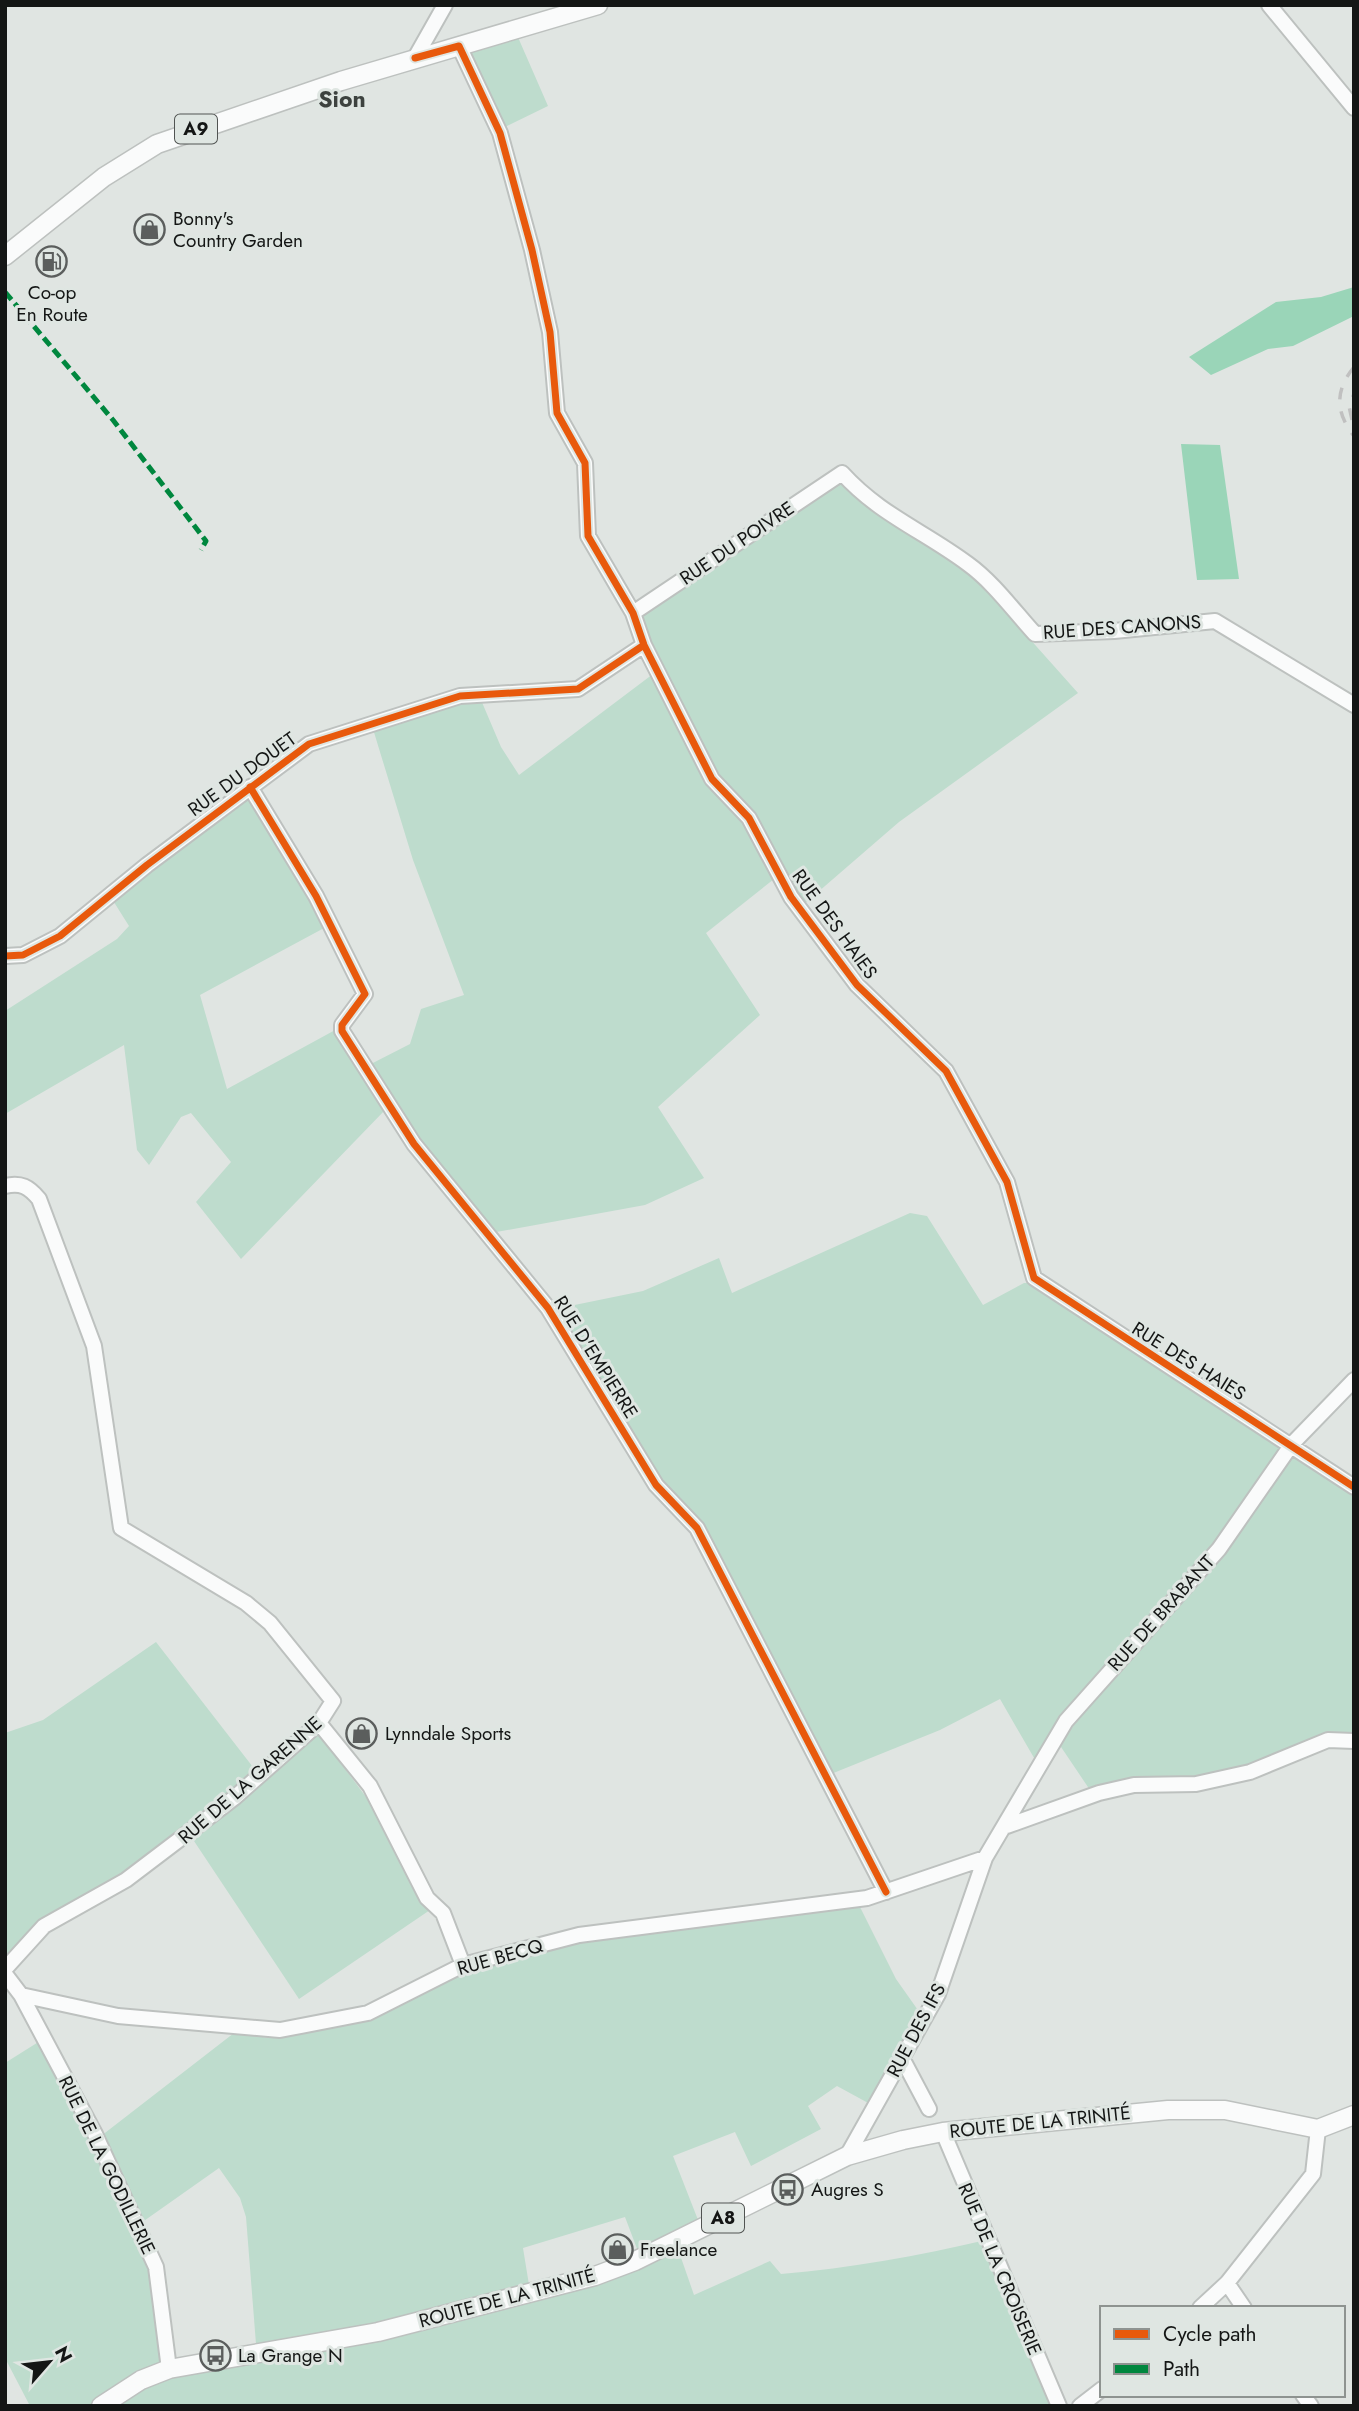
<svg xmlns="http://www.w3.org/2000/svg" width="1359" height="2411" font-family="Jost,sans-serif">
	<rect width="100%" height="100%" fill="#e0e5e2"/>
	<path fill="#bedccd" d="M517 35 548 106 501 129 468 58 472 46Z
		M840 480 886 519 970 572 1078 693 899 822 803 905 720 783 650 648 641 615Z
		M653 674 746 822 774 879 706 933 760 1015 658 1107 704 1178 645 1205 491 1233 457 1194 367 1066 410 1044 421 1009 464 995 413 860 373 729 464 701 481 700 501 747 519 775Z
		M249 795 326 927 200 995 227 1089 337 1029 386 1109 241 1259 196 1202 231 1162 191 1113 181 1117 149 1165 137 1150 124 1045 5 1114V1011L117 939 129 926 112 899Z
		M910 1213 927 1216 983 1305 1024 1283H1035L1283 1446 1227 1530 1037 1763 1000 1699 940 1730 831 1774 732 1582 662 1486 555 1309 643 1291 719 1258 732 1293Z
		M1293 1452 1354 1491V1737L1204 1778 1092 1793 1059 1744Z
		M156 1642 256 1771 125 1878 44 1917 5 1961V1733L43 1720Z
		M319 1734 372 1805 406 1875 430 1910 299 1999 192 1838Z
		M858 1903 896 1979 920 2013 870 2104 837 2086 808 2106 821 2129 751 2166 735 2132 673 2156 700 2225 639 2254 625 2217 523 2248 530 2291 378 2323 256 2344 246 2217 240 2198 219 2168 141 2223 101 2136 234 2033 269 2038 368 2019 469 1970 599 1937Z
		M40 2041 94 2142 151 2266 164 2364 119 2382 91 2406H30L5 2358V2063Z
		M986 2240 1053 2406H120L119 2402 169 2377 678 2249 694 2295 770 2261 781 2274C851 2268 918 2256 986 2240Z"/>
	<path fill="#9ad5b8" d="M1354 287V316L1293 346 1268 349 1211 375 1189 357 1276 302 1321 297Z
		M1181 444 1220 445 1239 579 1197 580Z"/>
	<g fill="none" stroke-linecap="round" stroke-linejoin="round">
		<defs>
			<path id="minor" d="M1269 5 1354 108
				M459 46 500 133 532 250 550 332 557 413 585 463 588 536 633 613 644 645 712 779 749 818 791 897 857 985 946 1071 1007 1182 1034 1278 1354 1487
				M415 58 445 5
				M633 613 842 473C880 515 924 531 968 564 993 582 1014 611 1035 634L1114 631 1215 621 1354 705
				M250 787 316 896 365 994 342 1025V1031L414 1144 548 1308 656 1485 697 1528 886 1892
				M5 956 23 955 60 936 147 865 309 744 460 696 578 689 644 645
				M5 1186C21 1182 29 1187 39 1199L94 1346 121 1528 246 1603 270 1623 333 1701 319 1723 234 1798 126 1880 44 1926 5 1969
				M319 1723 370 1786 427 1898 443 1913 463 1965
				M1007 1826 1099 1793 1134 1785 1196 1784 1250 1772 1328 1740 1354 1741
				M5 1974 21 1995 95 2134 156 2267 169 2369
				M21 1995 118 2016 280 2030 368 2013 463 1965 579 1935 867 1898 985 1858
				M902 2058 929 2109
				M943 2132 1059 2406
				M847 2156 938 1994 985 1858 1066 1721 1219 1549 1292 1444 1354 1380
				M1227 2283 1244 2308
				M1200 2308 1227 2283 1313 2174 1318 2129
				M1303 2395 1311 2406
				M1080 2406 1102 2389"/>
			<path id="major" d="M5 256 104 177 157 144 341 81 598 5
				M101 2406 141 2380 169 2369 378 2332 595 2276 635 2261 847 2156 903 2140 943 2132 1168 2110H1225L1318 2129 1354 2115"/>
		</defs>
		<use href="#minor" stroke="#bdc1bf" stroke-width="18"/>
		<use href="#major" stroke="#bdc1bf" stroke-width="21"/>
		<use href="#minor" stroke="#fafbfb" stroke-width="14"/>
		<use href="#major" stroke="#fafbfb" stroke-width="18"/>
		<path stroke="#c0c0c0" stroke-width="3.5" stroke-dasharray="12 12" stroke-linecap="butt" d="M1354 367C1335 390 1335 412 1354 436
			M1352 420 1349 406 1354 394"/>
		<path stroke="#00873e" stroke-width="5" stroke-dasharray="10 5" stroke-linecap="butt" d="M5 292 113 420 206 541 201 550"/>
		<defs>
			<path id="cycleway" d="M415 58 459 46 500 133 532 250 550 332 557 413 585 463 588 536 633 613 644 645 712 779 749 818 791 897 857 985 946 1071 1007 1182 1034 1278 1354 1487
				M250 787 316 896 365 994 342 1025V1031L414 1144 548 1308 656 1485 697 1528 886 1892
				M5 956 23 955 60 936 147 865 309 744 460 696 578 689 644 645"/>
		</defs>
		<use href="#cycleway" stroke="#dfe6e2" stroke-width="11"/>
		<use href="#cycleway" stroke="#e8590c" stroke-width="7"/>
	</g>
	<defs>
		<symbol id="shop-ring" viewBox="-11 -11 22 22"><circle r="9.5" fill="#dfe6e2" stroke="#5b5e5d" stroke-width="1.5"/><path d="M-5-2.5h2.3a2.7 3.5 0 0 1 5.4 0H5L5.5 6h-11ZM-1.5-2.5h3a1.5 2.3 0 0 0-3 0Z" fill="#5b5e5d"/></symbol>
		<symbol id="fuel-ring" viewBox="-11 -11 22 22"><circle r="9.5" fill="#dfe6e2" stroke="#5b5e5d" stroke-width="1.5"/><path d="M-5.5-6h7V0h2V4h1.3V-2.5L3-4.5l.8-.8L6-3V5H2.5V1h-1V6h-7ZM-4.2-4.7v3.2H.2V-4.7Z" fill="#5b5e5d"/></symbol>
		<symbol id="bus-ring" viewBox="-11 -11 22 22"><circle r="9.5" fill="#dfe6e2" stroke="#5b5e5d" stroke-width="1.5"/><path d="M-5-6H5V4H4V6H2V4H-2V6H-4V4H-5ZM-3.5-4V0h7V-4ZM-3.5 1.2v1.5H-2V1.2ZM2 1.2v1.5H3.5V1.2Z" fill="#5b5e5d"/></symbol>
	</defs>
	<g fill-rule="evenodd">
		<use href="#shop-ring" x="132" y="212" width="35" height="35"/>
		<use href="#fuel-ring" x="34" y="244" width="35" height="35"/>
		<use href="#shop-ring" x="344" y="1716" width="35" height="35"/>
		<use href="#bus-ring" x="770" y="2172" width="35" height="35"/>
		<use href="#shop-ring" x="600" y="2232" width="35" height="35"/>
		<use href="#bus-ring" x="198" y="2338" width="35" height="35"/>
	</g>
	<g text-anchor="middle" dominant-baseline="central" stroke-width="6" stroke-linejoin="round" paint-order="stroke">
		<g fill="#dfe6e2" stroke="#515452" stroke-width="2">
			<rect x="175" y="114.5" width="42" height="29" rx="5"/>
			<rect x="702" y="2203.5" width="42" height="29" rx="5"/>
		</g>
		<g font-size="18" font-weight="bold" fill="#141615">
			<text x="196" y="129">A9</text>
			<text x="723" y="2218">A8</text>
		</g>
		<g font-size="19" fill="#141615" stroke="#dfe6e2" text-anchor="start">
			<text x="173" y="218">Bonny's<tspan x="173" dy="22">Country Garden</tspan></text>
			<text x="52" y="292" text-anchor="middle">Co-op<tspan x="52" dy="22">En Route</tspan></text>
			<text x="385" y="1733">Lynndale Sports</text>
			<text x="811" y="2189">Augres S</text>
			<text x="640" y="2249">Freelance</text>
			<text x="238" y="2355">La Grange N</text>
		</g>
		<g font-size="19" fill="#141615" stroke="#dfe6e2">
			<text transform="translate(737 543) rotate(-34)">RUE DU POIVRE</text>
			<text transform="translate(1122 627) rotate(-4)">RUE DES CANONS</text>
			<text transform="translate(242 774) rotate(-36)">RUE DU DOUET</text>
			<text transform="translate(835 924) rotate(54)">RUE DES HAIES</text>
			<text transform="translate(596 1357) rotate(58)">RUE D'EMPIERRE</text>
			<text transform="translate(1189 1361) rotate(32)">RUE DES HAIES</text>
			<text transform="translate(1161 1613) rotate(-48)">RUE DE BRABANT</text>
			<text transform="translate(250 1780) rotate(-41)">RUE DE LA GARENNE</text>
			<text transform="translate(500 1957) rotate(-16)">RUE BECQ</text>
			<text transform="translate(916 2030) rotate(-62)">RUE DES IFS</text>
			<text transform="translate(1040 2122) rotate(-6)">ROUTE DE LA TRINITÉ</text>
			<text transform="translate(107 2165) rotate(64)">RUE DE LA GODILLERIE</text>
			<text transform="translate(1000 2269) rotate(67)">RUE DE LA CROISERIE</text>
			<text transform="translate(507 2298) rotate(-15)">ROUTE DE LA TRINITÉ</text>
		</g>
		<g font-size="23" font-weight="bold" fill="#3d423f" stroke="#dfe6e2">
			<text x="342" y="99">Sion</text>
		</g>
	</g>
	<rect width="1359" height="2411" fill="none" stroke="#141615" stroke-width="14"/>
	<rect x="1100" y="2306" width="245" height="91" fill="#dfe6e2" stroke="#8e9390" stroke-width="2"/>
	<rect x="1114" y="2329" width="35" height="10" fill="#e8590c" stroke="#8e9390" stroke-width="2"/>
	<text x="1163" y="2341" font-size="21" fill="#141615">Cycle path</text>
	<rect x="1114" y="2364" width="35" height="10" fill="#00873e" stroke="#8e9390" stroke-width="2"/>
	<text x="1163" y="2376" font-size="21" fill="#141615">Path</text>
	<g transform="translate(49 2362) rotate(62)" stroke="#dfe6e2" stroke-width="5" paint-order="stroke">
	<path d="M0-5L12 26L0 18L-12 26Z" fill="#141615"/>
	<text y="-10" font-size="19" font-weight="bold" text-anchor="middle" fill="#141615">N</text>
	</g>
</svg>
